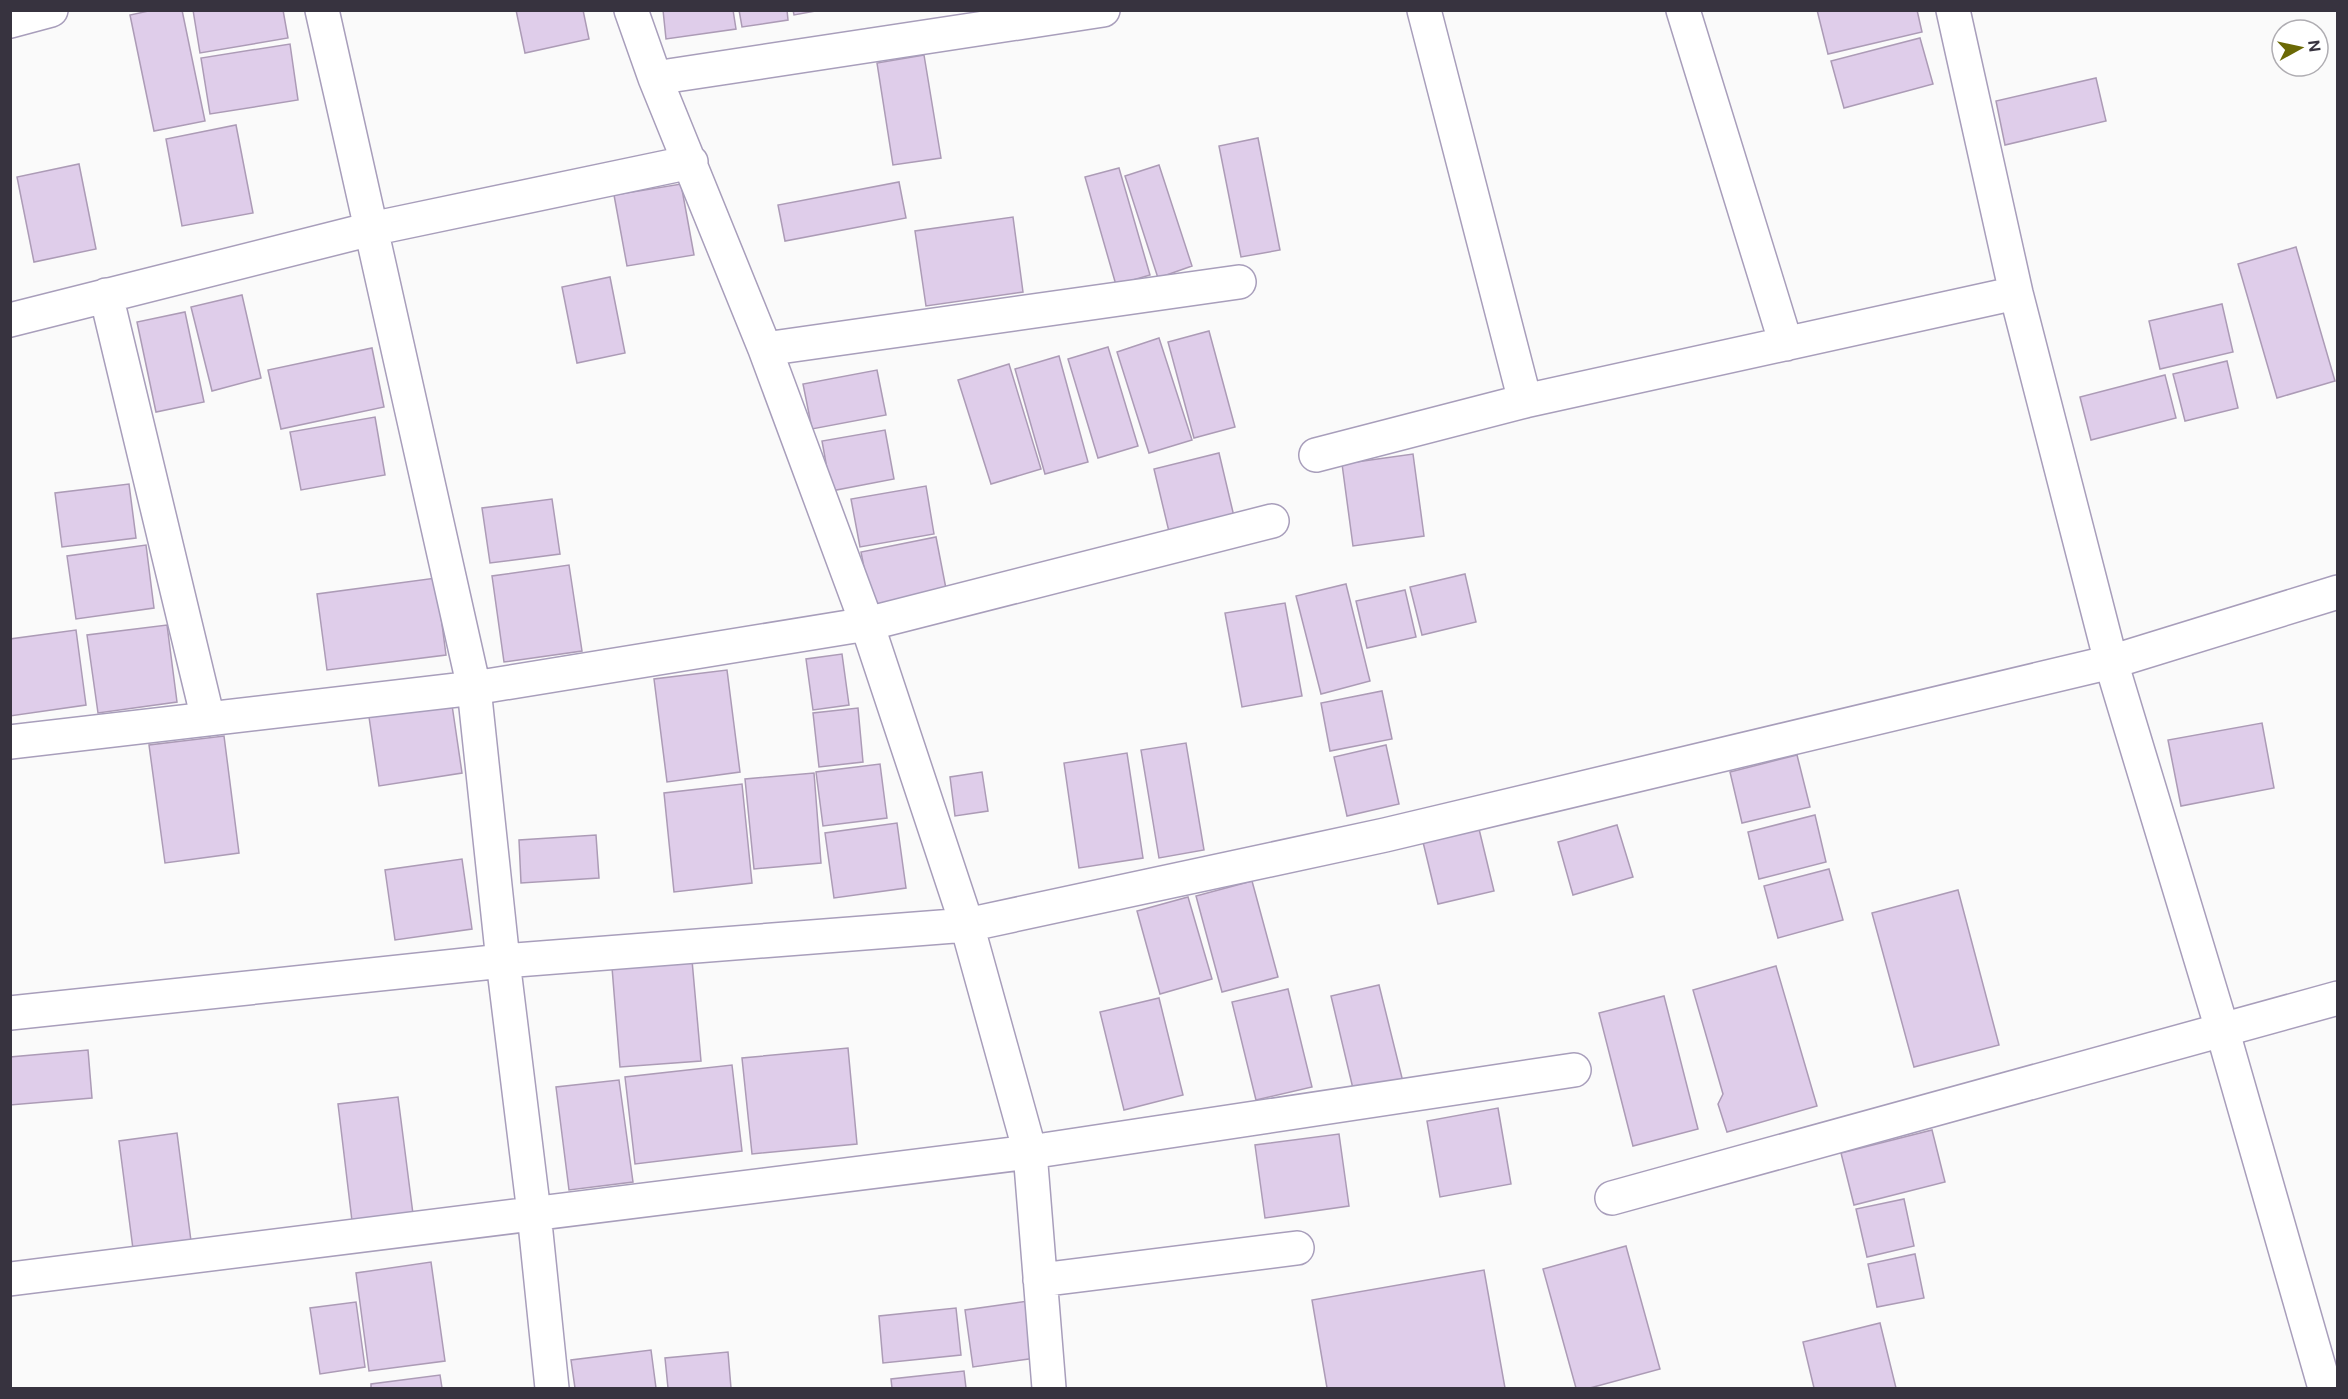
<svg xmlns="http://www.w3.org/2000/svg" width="2348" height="1399" font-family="'DM Sans',sans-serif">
	<rect width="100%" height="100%" fill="#fafafa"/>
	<path fill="#dfcdea" stroke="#ac9bb6" stroke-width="1.5" d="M153 10H182L205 121 154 131 130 15Z
		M193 10H283L288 38 200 53Z
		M516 10H583L589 39 525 53Z
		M663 10H733L736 29 666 39Z
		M739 10H787L788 20 742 27Z
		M793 10H821L794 15Z
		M1817 10H1917L1922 32 1828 54Z
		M1920 38 1933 84 1844 108 1831 61Z
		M290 44 298 100 210 114 201 58Z
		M924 55 941 158 893 165 877 63Z
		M2096 78 2106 121 2005 145 1996 101Z
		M236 125 253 213 182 226 166 139Z
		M1258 138 1280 250 1241 257 1219 146Z
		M79 164 96 249 34 262 17 177Z
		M1159 165 1192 266 1158 278 1125 176Z
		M1119 168 1150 275 1116 285 1085 177Z
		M899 182 906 218 785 241 778 205Z
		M681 184 694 255 627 266 614 195Z
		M1013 217 1023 292 926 306 915 231Z
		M2296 247 2335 381 2277 398 2238 264Z
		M610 277 625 353 577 363 562 287Z
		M242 295 261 378 212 391 191 307Z
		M2222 304 2233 352 2160 369 2149 321Z
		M185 312 204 402 156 412 137 322Z
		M1209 331 1235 427 1194 438 1168 342Z
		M1159 338 1192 440 1149 453 1117 352Z
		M1108 347 1138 446 1098 458 1068 359Z
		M372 348 384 407 281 429 268 370Z
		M1059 356 1088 462 1045 474 1015 369Z
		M2227 361 2238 408 2185 421 2173 374Z
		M1009 364 1041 469 991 484 958 380Z
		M877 370 886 415 812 429 803 384Z
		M2165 375 2176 418 2091 440 2080 397Z
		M375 417 385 475 301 490 290 432Z
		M885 430 894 479 831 491 822 441Z
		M1219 453 1236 525 1171 540 1154 469Z
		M1413 454 1424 536 1353 546 1342 464Z
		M129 484 136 538 62 547 55 493Z
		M926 486 934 534 860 547 851 499Z
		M552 499 560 554 490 563 482 508Z
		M936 537 948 599 873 614 861 552Z
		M146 545 154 608 76 619 67 556Z
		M569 565 582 651 504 662 492 576Z
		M1465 574 1476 622 1422 635 1410 587Z
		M436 578 446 655 327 670 317 594Z
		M1346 584 1370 681 1321 694 1296 596Z
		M1405 590 1416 637 1367 648 1356 601Z
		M1285 603 1302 696 1242 707 1225 613Z
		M167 625 177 702 98 713 87 635Z
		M76 630 86 705 10 716V639Z
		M842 654 849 705 813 710 806 659Z
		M727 670 740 772 667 782 654 679Z
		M1382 691 1392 739 1330 751 1321 703Z
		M452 705 462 773 379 786 369 717Z
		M858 708 863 762 819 767 813 713Z
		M2262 723 2274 788 2181 806 2168 740Z
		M224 736 239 853 165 863 149 745Z
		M1186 743 1204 850 1159 858 1141 750Z
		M1386 745 1399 804 1347 816 1334 757Z
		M1127 753 1143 858 1079 868 1064 763Z
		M1797 755 1810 807 1742 823 1730 772Z
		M880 764 887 818 823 826 816 772Z
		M982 772 988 811 955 816 950 777Z
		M814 773 821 863 754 869 745 779Z
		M742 784 752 883 674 892 664 793Z
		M1815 815 1826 862 1759 879 1748 832Z
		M897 823 906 888 834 898 825 833Z
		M1617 825 1633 877 1573 895 1558 842Z
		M1479 829 1494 891 1438 904 1423 842Z
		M596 835 599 878 521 883 519 840Z
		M462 859 472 929 395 940 385 870Z
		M1829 869 1843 920 1778 938 1764 886Z
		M1252 881 1278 977 1222 992 1196 896Z
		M1958 890 1999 1045 1914 1067 1872 913Z
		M1188 897 1212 979 1160 994 1137 911Z
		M691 949 701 1061 620 1067 611 955Z
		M1776 966 1817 1106 1727 1132 1718 1104 1723 1094 1693 990Z
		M1379 985 1404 1086 1355 1097 1331 996Z
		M1288 989 1312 1087 1256 1100 1232 1002Z
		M1664 996 1698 1129 1633 1146 1599 1013Z
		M1159 998 1183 1095 1124 1110 1100 1012Z
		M848 1048 857 1144 752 1154 742 1058Z
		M88 1050 92 1098 10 1105V1057Z
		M732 1065 742 1151 635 1164 625 1077Z
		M619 1080 633 1182 569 1190 556 1087Z
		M398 1097 413 1214 352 1221 338 1104Z
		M1498 1108 1511 1184 1440 1197 1427 1121Z
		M1932 1130 1945 1182 1854 1205 1841 1153Z
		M177 1133 191 1241 133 1249 119 1141Z
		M1339 1134 1349 1206 1265 1218 1255 1145Z
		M1904 1199 1914 1246 1867 1257 1856 1209Z
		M1626 1246 1660 1369 1590 1388H1576L1543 1269Z
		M1915 1254 1924 1298 1877 1307 1868 1264Z
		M431 1262 445 1361 369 1371 356 1273Z
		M1484 1270 1505 1388H1327L1312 1300Z
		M1028 1301 1036 1358 973 1367 965 1310Z
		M356 1302 365 1367 320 1374 310 1308Z
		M956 1308 961 1355 883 1363 879 1316Z
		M1880 1323 1896 1388H1814L1803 1342Z
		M651 1350 656 1388H575L571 1360Z
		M728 1352 731 1388H668L665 1358Z
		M964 1371 966 1388H892L891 1379Z
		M440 1375 442 1388H371V1384Z"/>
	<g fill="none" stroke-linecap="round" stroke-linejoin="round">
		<defs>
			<path id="minor" d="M322 10 474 688 503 961 534 1213 552 1388
				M631 10 655 78 765 349 867 624 967 925 1030 1152 1049 1388
				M1424 10 1525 401
				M1683 10 1786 344
				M1953 10 2016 293 2111 662 2222 1029 2325 1388
				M10 21 51 10
				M655 78 1103 10
				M106 295 208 719
				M10 320 371 229 691 162
				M765 349 1239 282
				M1316 455 1525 401 2016 293
				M10 742 474 688 867 624 1272 521
				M10 1013 503 961 967 925 1385 835 2111 662 2338 592
				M1612 1198 2338 998
				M10 1279 1030 1152 1574 1070
				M1040 1280 1297 1248"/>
		</defs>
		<use href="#minor" stroke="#a89ebb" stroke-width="36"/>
		<use href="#minor" stroke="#fff" stroke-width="33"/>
	</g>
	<rect width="2348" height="1399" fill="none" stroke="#37333f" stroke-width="24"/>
	<g transform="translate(2300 48) rotate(82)"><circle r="28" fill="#ffffff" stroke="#afadb2" stroke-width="1.5"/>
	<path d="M0-4.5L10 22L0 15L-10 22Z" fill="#6b6905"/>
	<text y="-9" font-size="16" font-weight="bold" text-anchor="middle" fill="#37333f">N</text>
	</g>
</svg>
